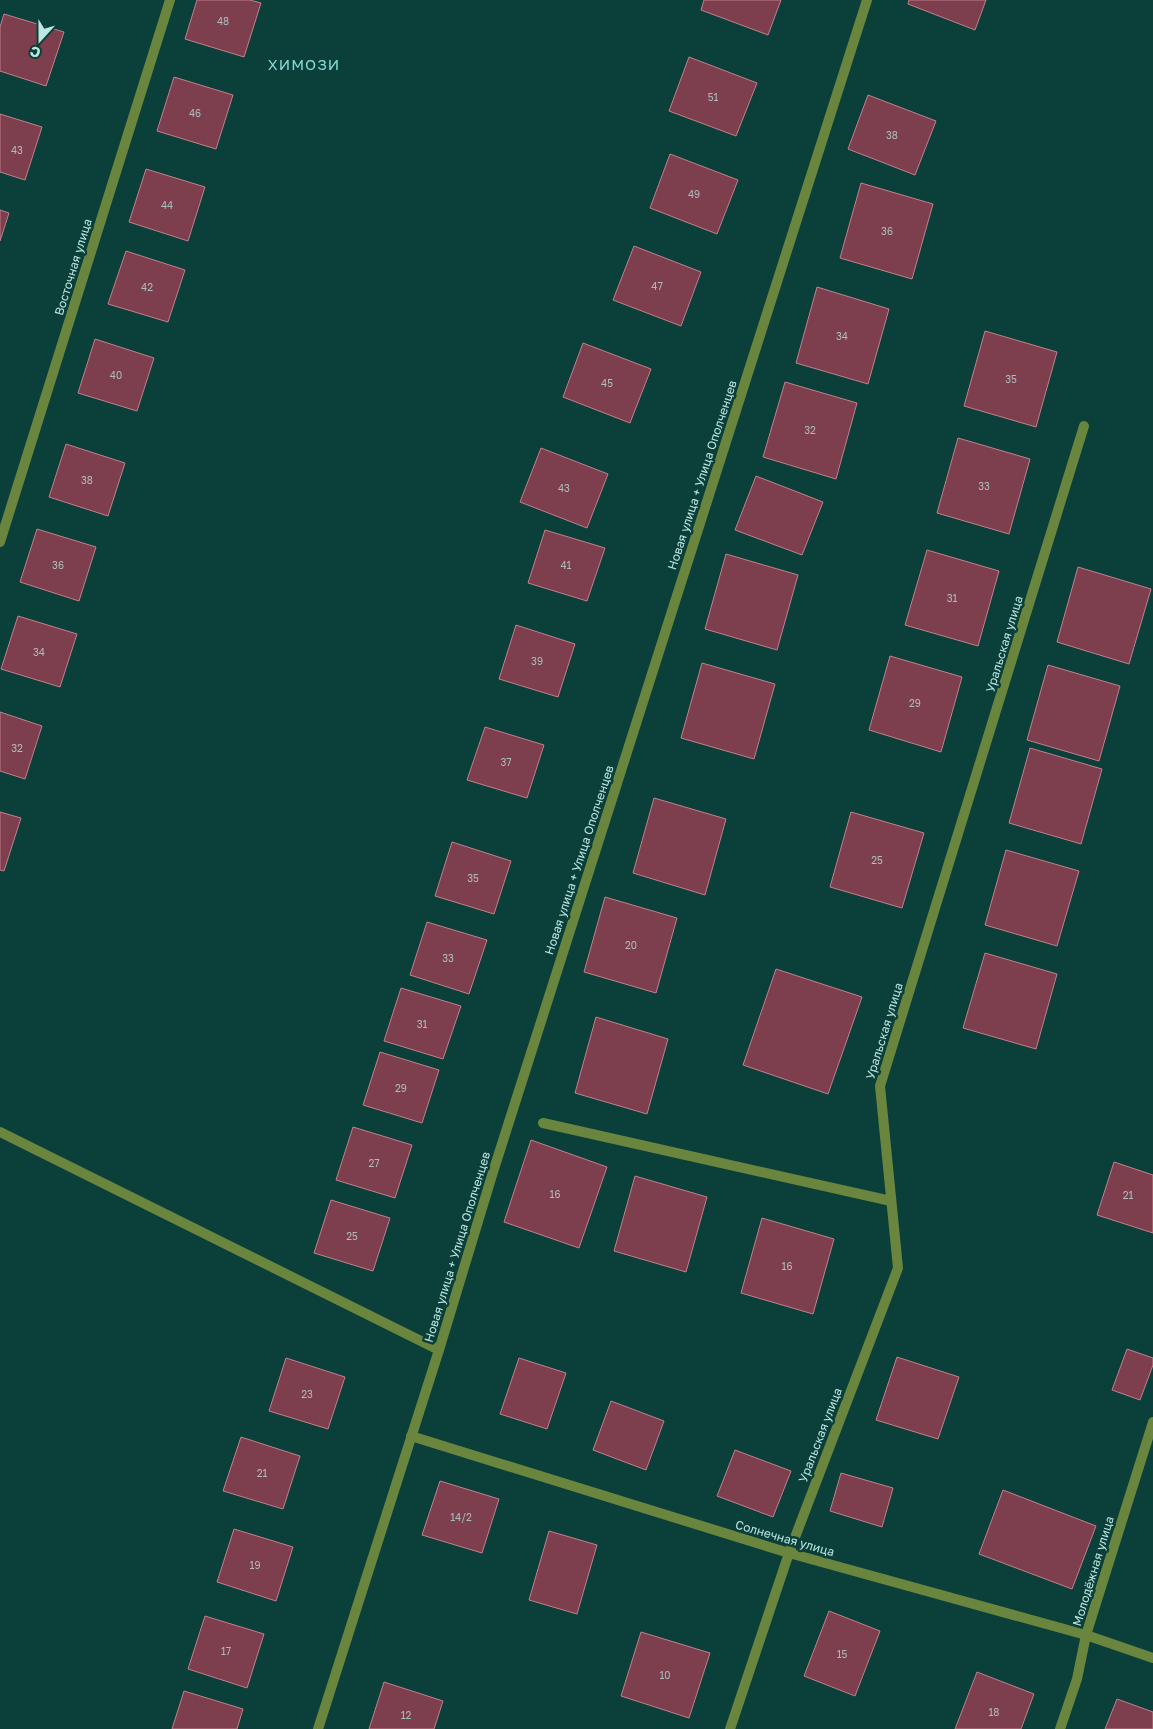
<svg xmlns="http://www.w3.org/2000/svg" width="1153" height="1729" font-family="'Golos Text',sans-serif">
	<rect width="100%" height="100%" fill="#0b3f3a"/>
	<path fill="#7d3f4d" stroke="#c47f8c" d="M197 0H250L261 3 244 57 185 39Z
		M704 0H781L768 35 701 10Z
		M909 0H986L975 30 908 4Z
		M4 14 64 32 46 86 0 71V27Z
		M689 57 757 83 736 136 669 111Z
		M174 77 233 95 216 149 157 131Z
		M868 95 936 121 915 175 848 149Z
		M0 114 42 127 25 180 0 172Z
		M670 154 738 180 717 234 650 208Z
		M146 169 205 187 188 241 129 222Z
		M861 183 933 204 912 279 840 258Z
		M0 210 9 213 0 241Z
		M634 246 701 272 681 326 613 300Z
		M126 251 185 270 168 322 108 304Z
		M817 287 889 309 868 384 796 363Z
		M985 331 1057 352 1036 427 964 406Z
		M95 339 154 358 137 411 78 393Z
		M583 343 651 369 630 423 563 397Z
		M785 382 857 403 836 479 763 457Z
		M958 438 1030 459 1009 534 937 513Z
		M66 444 125 463 108 516 49 497Z
		M541 448 608 474 587 528 520 502Z
		M756 476 823 502 802 555 735 530Z
		M37 529 96 547 79 601 20 582Z
		M545 530 605 548 587 601 528 583Z
		M927 550 999 571 978 646 905 625Z
		M726 554 798 575 777 650 705 629Z
		M1078 567 1151 589 1129 664 1057 642Z
		M18 616 77 634 60 687 1 669Z
		M516 625 575 644 558 697 499 679Z
		M890 656 962 677 941 752 869 730Z
		M702 663 775 684 754 759 681 738Z
		M1048 665 1120 686 1099 761 1027 740Z
		M0 712 42 726 25 779 0 771Z
		M485 727 544 745 527 798 467 780Z
		M1030 748 1102 769 1081 844 1009 823Z
		M654 798 726 819 705 895 633 873Z
		M0 812 21 818 4 871 0 870Z
		M851 812 924 833 902 908 830 887Z
		M452 842 511 861 494 914 435 896Z
		M1006 850 1079 871 1057 946 985 925Z
		M605 897 677 918 656 993 584 972Z
		M427 922 487 940 469 994 410 975Z
		M985 953 1057 974 1036 1049 963 1028Z
		M776 969 862 997 828 1094 743 1065Z
		M401 988 461 1006 443 1059 384 1041Z
		M596 1017 668 1039 647 1114 575 1093Z
		M380 1052 439 1070 422 1123 363 1105Z
		M353 1127 412 1145 395 1198 336 1180Z
		M531 1140 607 1167 579 1248 504 1222Z
		M1114 1162 1153 1175V1233L1097 1215Z
		M635 1176 707 1197 686 1272 614 1251Z
		M331 1200 390 1218 373 1271 314 1253Z
		M762 1218 834 1239 813 1314 741 1293Z
		M1127 1349 1153 1358V1365L1140 1400 1112 1390Z
		M897 1357 959 1377 938 1439 876 1420Z
		M286 1358 345 1377 328 1429 269 1411Z
		M519 1358 566 1373 547 1429 500 1414Z
		M611 1401 664 1421 646 1470 593 1450Z
		M241 1437 300 1456 283 1509 223 1491Z
		M735 1450 791 1471 773 1517 717 1496Z
		M841 1473 893 1488 882 1527 830 1511Z
		M440 1481 499 1499 482 1553 422 1535Z
		M1003 1490 1096 1526 1072 1589 979 1554Z
		M234 1529 293 1547 276 1601 217 1582Z
		M549 1531 597 1545 577 1614 529 1600Z
		M829 1611 880 1631 855 1696 804 1676Z
		M205 1616 264 1634 247 1688 188 1669Z
		M641 1632 710 1653 689 1718 621 1696Z
		M977 1672 1034 1694 1021 1729H955Z
		M384 1682 443 1701 434 1729H369Z
		M184 1691 243 1709 237 1729H172Z
		M1117 1699 1153 1712V1729H1105Z"/>
	<g fill="none" stroke-linecap="round" stroke-linejoin="round">
		<path stroke="#6a853e" stroke-width="10" d="M543 1123 891 1201
			M0 1132 439 1350"/>
		<path stroke="#6a853e" stroke-width="10" d="M0 542 170 0
			M411 1436 789 1553 1086 1635 1153 1658
			M318 1729 439 1350 493 1172 867 0
			M730 1729 789 1553 898 1268 880 1086 1084 426
			M1060 1729 1077 1679 1086 1635 1153 1422"/>
	</g>
	<g text-anchor="middle" dominant-baseline="central" stroke-width="5" stroke-linejoin="round" paint-order="stroke">
		<g font-size="10" fill="#acbcbc">
			<text x="223" y="21">48</text>
			<text x="713" y="97">51</text>
			<text x="195" y="113">46</text>
			<text x="892" y="135">38</text>
			<text x="17" y="150">43</text>
			<text x="694" y="194">49</text>
			<text x="167" y="205">44</text>
			<text x="887" y="231">36</text>
			<text x="657" y="286">47</text>
			<text x="147" y="287">42</text>
			<text x="842" y="336">34</text>
			<text x="116" y="375">40</text>
			<text x="1011" y="379">35</text>
			<text x="607" y="383">45</text>
			<text x="810" y="430">32</text>
			<text x="87" y="480">38</text>
			<text x="984" y="486">33</text>
			<text x="564" y="488">43</text>
			<text x="58" y="565">36</text>
			<text x="566" y="565">41</text>
			<text x="952" y="598">31</text>
			<text x="39" y="652">34</text>
			<text x="537" y="661">39</text>
			<text x="915" y="703">29</text>
			<text x="17" y="748">32</text>
			<text x="506" y="762">37</text>
			<text x="877" y="860">25</text>
			<text x="473" y="878">35</text>
			<text x="631" y="945">20</text>
			<text x="448" y="958">33</text>
			<text x="422" y="1024">31</text>
			<text x="401" y="1088">29</text>
			<text x="374" y="1163">27</text>
			<text x="555" y="1194">16</text>
			<text x="1128" y="1195">21</text>
			<text x="352" y="1236">25</text>
			<text x="787" y="1266">16</text>
			<text x="307" y="1394">23</text>
			<text x="262" y="1473">21</text>
			<text x="461" y="1517">14/2</text>
			<text x="255" y="1565">19</text>
			<text x="226" y="1651">17</text>
			<text x="842" y="1654">15</text>
			<text x="665" y="1675">10</text>
			<text x="994" y="1712">18</text>
			<text x="406" y="1715">12</text>
		</g>
		<g font-size="12" fill="#bce6e1" stroke="#0b3f3a">
			<text transform="translate(73 267) rotate(-73)">Восточная улица</text>
			<text transform="translate(702 475) rotate(-72)">Новая улица + Улица Ополченцев</text>
			<text transform="translate(1004 644) rotate(-73)">Уральская улица</text>
			<text transform="translate(579 860) rotate(-72)">Новая улица + Улица Ополченцев</text>
			<text transform="translate(884 1031) rotate(-73)">Уральская улица</text>
			<text transform="translate(457 1247) rotate(-73)">Новая улица + Улица Ополченцев</text>
			<text transform="translate(820 1435) rotate(-69)">Уральская улица</text>
			<text transform="translate(785 1538) rotate(16)">Солнечная улица</text>
			<text transform="translate(1093 1571) rotate(-73)">Молодёжная улица</text>
		</g>
		<g font-size="15" letter-spacing="1" fill="#82dcd2" stroke="#0b3f3a">
			<text x="304" y="64">ХИМОЗИ</text>
		</g>
	</g>
	<g transform="translate(40 40) rotate(201)" stroke="#0b3f3a" stroke-width="4" paint-order="stroke">
	<path d="M0-4L9 19L0 12L-9 19Z" fill="#bce6e1"/>
	<text y="-8" font-size="14" font-weight="bold" text-anchor="middle" fill="#bce6e1">С</text>
	</g>
</svg>
